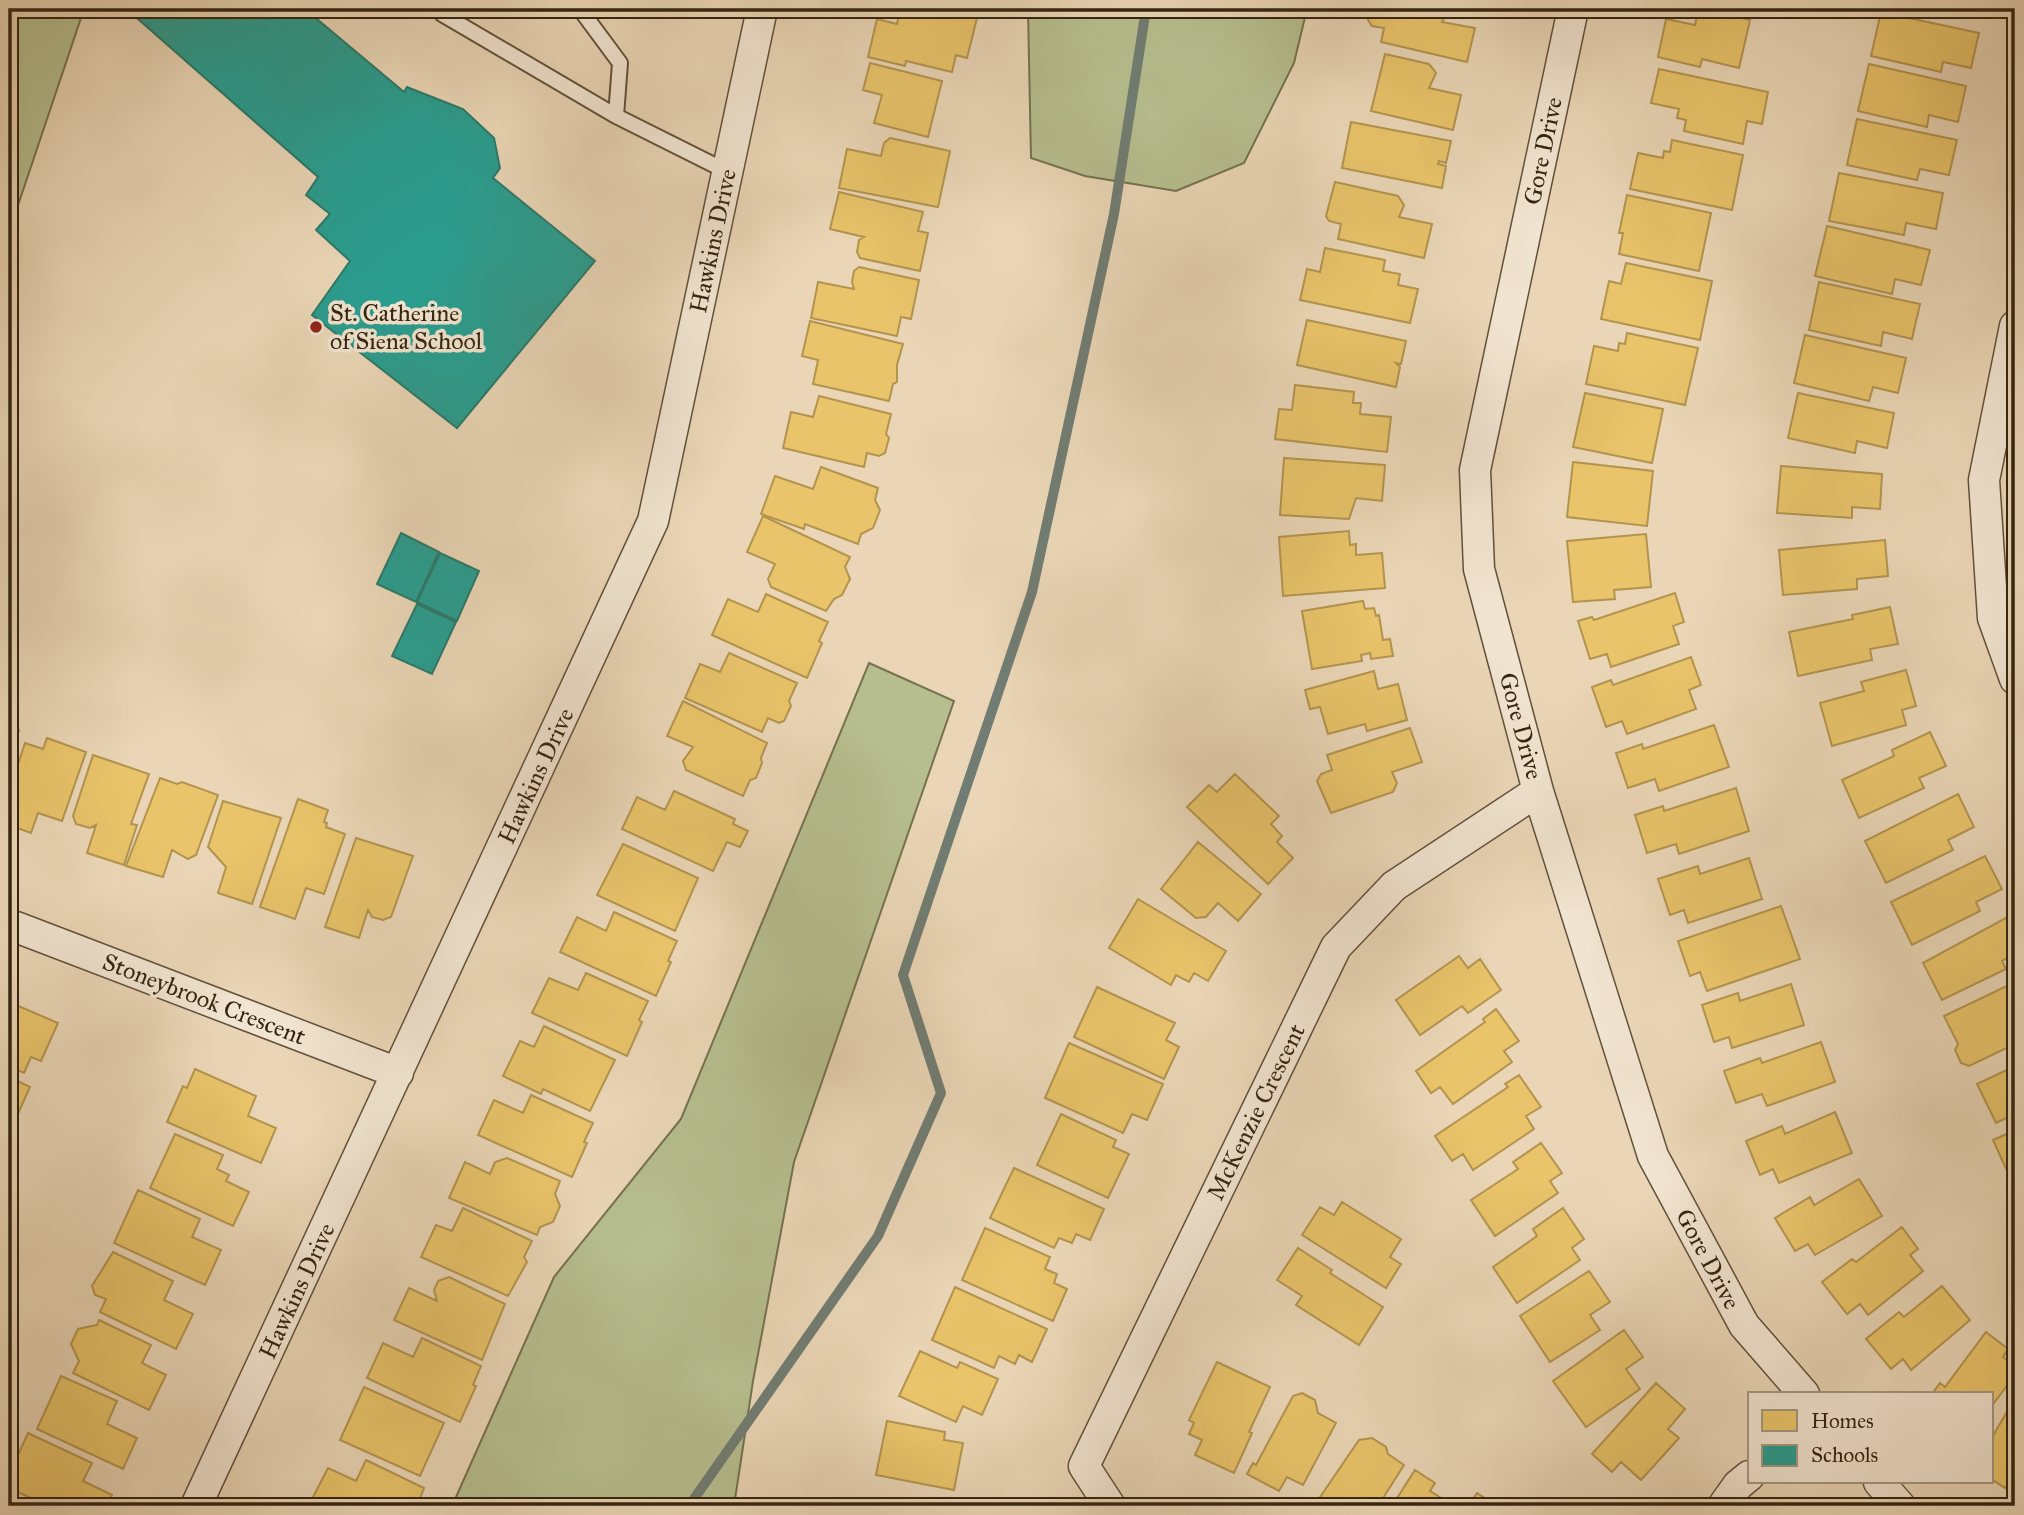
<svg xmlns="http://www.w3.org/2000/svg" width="2024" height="1515" font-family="'IM FELL Great Primer',serif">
	<rect width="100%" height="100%" fill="#ead6b6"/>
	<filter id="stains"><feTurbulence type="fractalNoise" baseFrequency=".00286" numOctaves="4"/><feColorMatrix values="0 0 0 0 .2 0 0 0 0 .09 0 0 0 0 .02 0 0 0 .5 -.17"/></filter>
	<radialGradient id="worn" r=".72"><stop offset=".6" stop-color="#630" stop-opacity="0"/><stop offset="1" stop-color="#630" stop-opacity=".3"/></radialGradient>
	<path fill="#b6be8f" stroke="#757250" stroke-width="2" d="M9 9H84L9 232Z
		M1028 9H1307L1294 63 1244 163 1176 191 1085 176 1031 158Z
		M869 663 954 701 794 1162 753 1381 734 1506H452L554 1277 681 1119Z"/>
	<path fill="#e9c46a" stroke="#b3944f" stroke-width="2" d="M900 9H937L977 18 967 58 956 55 952 72 906 61 905 66 868 57 877 19 897 24Z
		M1371 9H1448L1442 22 1475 28 1467 62 1381 42 1384 28 1372 26 1368 20Z
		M1705 10 1750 20 1739 68 1702 59 1700 67 1658 57 1666 19 1695 25 1697 16 1704 18Z
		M1881 12 1979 33 1971 68 1943 62 1941 72 1871 56Z
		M1385 54 1429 64 1436 73 1429 88 1461 95 1453 130 1371 111Z
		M870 63 942 81 928 137 874 123 882 95 863 90Z
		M1869 64 1966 86 1958 122 1929 115 1927 127 1858 111Z
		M1659 69 1768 92 1762 124 1747 121 1743 144 1684 131 1686 120 1677 118 1679 109 1651 103Z
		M1857 119 1957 140 1949 175 1920 169 1917 180 1847 165Z
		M1351 122 1451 141 1446 163 1439 161 1438 164 1446 166 1442 188 1342 168Z
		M890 138 950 151 938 207 839 188 847 149 881 156 884 143Z
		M1672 140 1743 155 1732 210 1630 189 1638 153 1663 158 1664 151 1670 152Z
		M1839 173 1943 193 1936 229 1906 223 1904 235 1829 221Z
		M1335 182 1398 196 1404 205 1399 217 1432 224 1424 258 1338 239 1341 224 1329 221 1326 216Z
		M839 192 923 212 918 231 928 233 920 271 860 258 857 252 859 240 864 237 830 229Z
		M1627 195 1711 213 1699 271 1619 254 1623 233H1619Z
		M1827 226 1930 250 1921 285 1895 279 1892 294 1815 276Z
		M1325 248 1385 260 1383 271 1400 274 1398 285 1418 289 1410 323 1300 300 1307 269 1320 272Z
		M1626 263 1712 281 1700 340 1601 319 1609 281 1621 284Z
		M859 267 919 280 911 319 901 317 897 336 811 318 818 282 854 289 852 282 854 271Z
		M1819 282 1920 304 1912 339 1883 332 1881 346 1809 330Z
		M1307 320 1406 341 1401 364 1396 363 1400 367 1396 387 1297 365Z
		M810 321 903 344 897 365V382L893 384 889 401 813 384 818 360 802 356Z
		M1627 333 1698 348 1685 405 1586 384 1594 346 1618 351 1619 343 1625 344Z
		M1805 335 1906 358 1898 393 1873 387 1869 401 1794 383Z
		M1295 385 1354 392 1353 403H1361L1360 414 1391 417 1387 452 1275 439 1279 409 1292 410Z
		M1585 393 1663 409 1652 463 1573 447Z
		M1798 393 1894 413 1887 448 1857 441 1855 453 1788 438Z
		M819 396 891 414 886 434 889 438 885 453 879 456 867 453 864 467 783 448 791 412 813 417Z
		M1284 458 1385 465 1382 501 1356 498 1349 519 1280 515Z
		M1573 462 1653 471 1647 526 1567 517Z
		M1781 466 1882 474 1880 509 1852 507V518L1777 513Z
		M821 467 878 488 875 500 880 510 873 528 861 534 858 544 805 524 804 529 761 514 775 476 813 489Z
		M763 516 850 557 845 567 850 579 842 595 834 599 826 611 771 587 768 579 775 564 747 552Z
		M1349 531 1350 545 1356 544V555L1382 553 1385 588 1283 596 1279 537Z
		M1646 534 1651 587 1614 590 1615 599 1573 602 1567 541Z
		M1885 540 1888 576 1857 579V589L1783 595 1779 550Z
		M1675 593 1684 622 1673 626 1679 644 1611 667 1607 654 1590 659 1578 621 1592 617 1594 620Z
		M766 594 828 622 819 641 822 643 807 678 712 635 728 599 758 612Z
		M1363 601 1365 609 1374 608 1376 616 1379 615 1383 640 1390 639 1393 656 1371 659 1370 653 1361 655 1362 661 1312 669 1302 611Z
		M1890 607 1898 644 1870 649 1872 660 1798 676 1789 632 1853 619 1852 615Z
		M729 653 797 683 789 701 791 706 784 721 779 723 768 718 762 732 685 698 700 664 720 672Z
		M1691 657 1701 685 1689 690 1696 709 1627 734 1622 721 1606 727 1592 687 1611 680 1613 685Z
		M1906 670 1916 706 1902 710 1906 725 1832 746 1820 703 1864 691 1861 682Z
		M1374 671 1378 689 1398 684 1407 720 1367 731 1365 724 1328 734 1320 707 1310 709 1305 690Z
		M683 701 767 743 761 758 762 763 756 778 750 780 743 796 686 770 683 761 693 747 667 736Z
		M1714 725 1729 767 1659 791 1655 779 1628 788 1616 753 1642 744 1643 749Z
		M9 727 19 730 9 763Z
		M1410 728 1422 762 1392 772 1397 783 1393 792 1331 813 1317 781 1321 774 1332 770 1327 755Z
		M1930 732 1946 766 1919 778 1924 788 1859 818 1842 780 1894 756 1892 750Z
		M47 738 86 752 62 821 38 813 31 833 9 825V791L25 743 43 749Z
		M93 755 149 774 131 824 137 825 124 865 87 853 96 825 90 828 76 824 73 816Z
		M1235 774 1279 816 1271 824 1282 836 1277 842 1293 858 1268 884 1187 807 1209 785 1217 792Z
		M160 778 177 784 182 782 218 795 196 855 188 859 172 850 163 877 126 866Z
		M1736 788 1749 831 1679 854 1676 844 1647 853 1635 815 1663 806 1664 811Z
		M674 791 735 819 733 824 748 831 740 847 727 842 713 871 622 829 637 797 665 810Z
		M1958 794 1974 827 1948 840 1953 850 1886 883 1865 841Z
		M298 799 328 810 324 822 327 823 326 827 345 834 324 894 306 888 295 919 260 907Z
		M223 801 281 818 252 904 218 893 226 867 208 847Z
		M356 838 413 856 391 917 383 920 372 917 368 910 359 938 325 927Z
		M1198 842 1261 894 1238 921 1218 903 1206 917 1196 918 1161 889Z
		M623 844 698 878 675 931 597 895Z
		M1985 856 2002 889 1976 902 1980 911 1912 945 1891 902Z
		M1749 858 1762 899 1688 923 1684 910 1670 915 1658 879 1698 866 1700 874Z
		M1138 899 1226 951 1208 981 1194 973 1189 982 1176 975 1171 985 1109 948Z
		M1781 906 1800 959 1707 991 1700 972 1690 976 1678 941Z
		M614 912 677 941 668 961 671 962 656 996 560 952 577 917 606 931Z
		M2013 914 2015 918V954L2002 961 2006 969 1942 1000 1923 963Z
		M1459 956 1468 968 1480 959 1501 990 1468 1013 1462 1006 1420 1035 1396 1000Z
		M586 973 648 1001 639 1020 642 1022 627 1056 532 1013 549 978 578 990Z
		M2015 982V1044L1969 1066 1961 1063 1955 1050 1958 1044 1944 1016Z
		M1791 984 1804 1025 1732 1048 1729 1037 1714 1042 1702 1005 1738 993 1740 1001Z
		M1097 987 1175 1023 1166 1040 1179 1047 1164 1079 1074 1037Z
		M9 1002 58 1023 41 1061 31 1057 24 1073 9 1066Z
		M1496 1009 1519 1041 1504 1051 1512 1062 1453 1104 1440 1087 1431 1093 1416 1071 1485 1022 1483 1019Z
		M544 1026 615 1060 590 1111 543 1089 541 1094 503 1076 520 1041 534 1047Z
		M1821 1042 1835 1082 1767 1106 1762 1094 1736 1103 1724 1071 1760 1058 1762 1063Z
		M1069 1043 1163 1084 1147 1120 1132 1114 1123 1133 1045 1098Z
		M2015 1066V1114L1996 1123 1977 1084Z
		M195 1069 256 1096 248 1116 276 1128 261 1163 167 1122 183 1086 187 1088Z
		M1519 1075 1541 1107 1526 1116 1534 1129 1473 1170 1463 1154 1452 1161 1435 1136 1508 1087 1505 1084Z
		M9 1077 30 1087 13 1125 9 1123Z
		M531 1095 593 1123 584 1142 587 1143 572 1177 478 1135 494 1100 523 1113Z
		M1835 1112 1852 1153 1779 1183 1773 1169 1760 1175 1746 1141 1782 1126 1785 1134Z
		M1061 1114 1116 1140 1113 1147 1129 1154 1108 1198 1037 1165Z
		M2015 1130V1174L2013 1168 2007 1171 1993 1140Z
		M175 1134 223 1155 217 1169 229 1175 226 1181 249 1192 233 1226 150 1188Z
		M1541 1143 1562 1173 1550 1181 1558 1193 1495 1236 1471 1200 1518 1169 1513 1162Z
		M507 1158 560 1181 555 1194 560 1206 553 1222 540 1227 537 1235 449 1198 465 1162 490 1174 495 1162Z
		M1014 1168 1104 1209 1090 1240 1076 1234 1072 1243 1059 1238 1054 1248 990 1218Z
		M1859 1179 1882 1216 1815 1255 1808 1244 1795 1251 1775 1218 1810 1197 1814 1205Z
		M138 1190 200 1219 192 1237 221 1250 205 1285 114 1243Z
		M1342 1202 1401 1239 1390 1257 1401 1264 1386 1288 1302 1235 1320 1207 1334 1215Z
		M463 1208 532 1241 524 1257 527 1262 508 1296 421 1257 436 1225 452 1231Z
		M1563 1208 1584 1239 1572 1248 1580 1260 1517 1303 1493 1267 1537 1236 1533 1229Z
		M1902 1227 1918 1249 1910 1255 1923 1271 1868 1315 1860 1304 1847 1314 1822 1282 1852 1259 1856 1262Z
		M985 1228 1050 1257 1045 1269 1057 1274 1054 1283 1067 1289 1053 1321 962 1280Z
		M1298 1248 1332 1270 1330 1273 1383 1307 1359 1345 1296 1305 1302 1296 1277 1280Z
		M113 1252 173 1281 164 1300 193 1314 176 1349 100 1312 106 1299 95 1295 92 1286Z
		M1589 1271 1610 1302 1590 1315 1600 1330 1550 1362 1520 1316Z
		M449 1277 505 1304 482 1360 394 1320 409 1288 437 1301 434 1290 438 1281Z
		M1942 1286 1970 1320 1911 1370 1903 1359 1891 1369 1866 1339 1899 1312 1904 1317Z
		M955 1287 1047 1329 1032 1362 1019 1355 1015 1364 999 1356 994 1368 932 1340Z
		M99 1320 151 1345 142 1363 166 1375 149 1410 73 1373 79 1361 71 1344 78 1329 97 1325Z
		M1624 1330 1643 1357 1626 1369 1640 1389 1586 1427 1553 1381Z
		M1986 1332 2008 1349 2003 1357 2015 1366V1375L1991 1407V1394H1932L1940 1383 1945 1387Z
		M422 1338 481 1366 473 1385 476 1386 460 1422 367 1378 383 1343 413 1357Z
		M920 1351 957 1368 960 1362 998 1379 982 1415 963 1406 956 1422 899 1396Z
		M1217 1362 1270 1387 1249 1432 1252 1433 1234 1473 1195 1455 1202 1440 1189 1434 1194 1423 1189 1420Z
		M61 1376 117 1401 107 1424 137 1438 123 1469 37 1429Z
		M1656 1383 1685 1409 1668 1429 1679 1438 1641 1480 1621 1462 1612 1472 1592 1454Z
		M364 1387 444 1423 420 1476 340 1440Z
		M1302 1393 1315 1400 1318 1413 1336 1423 1303 1485 1287 1477 1279 1491 1247 1474 1253 1463 1256 1465 1293 1396Z
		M2015 1398V1478L2012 1476 2005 1488 1991 1479V1439Z
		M887 1421 945 1432 944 1440 963 1443 954 1490 876 1475Z
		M28 1433 92 1463 83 1481 112 1495 107 1506H48L9 1488V1475Z
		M1372 1438 1386 1447 1388 1454 1404 1465 1378 1506H1354L1350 1504 1348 1506H1314L1359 1440Z
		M366 1460 424 1488 417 1506H327L312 1499 328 1468 356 1481Z
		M1415 1470 1435 1483 1430 1491 1454 1506H1392Z
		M1477 1493 1497 1506H1468Z"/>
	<path fill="#2a9d8f" stroke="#2d7969" stroke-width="2" d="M145 9H305L404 92 407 87 463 109 494 138 500 168 493 178 595 261 457 428 312 315 350 261 316 230 330 214 306 195 318 177 138 19Z
		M401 533 439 552 416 602 377 584Z
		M440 553 479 571 457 621 417 602Z
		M417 604 456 622 432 674 392 656Z"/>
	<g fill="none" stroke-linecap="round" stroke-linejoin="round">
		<path stroke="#717d73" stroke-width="10" d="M689 1506 878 1236 941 1093 903 975 1032 592 1114 214 1146 9"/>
		<defs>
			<path id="service" d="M438 9 442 14 616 116 728 172
				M580 9 620 63 616 116"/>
			<path id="minor" d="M1573 9 1475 470 1479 569 1538 791 1653 1156 1744 1325 1804 1394
				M2015 326 1984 480 1993 618 2015 679
				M9 927H16L398 1073
				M1879 1482 1900 1506
				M196 1506 653 521 762 9
				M1110 1506 1084 1466 1336 947 1394 886 1538 791
				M1723 1506 1738 1485 1749 1476"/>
		</defs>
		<use href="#service" stroke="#62513a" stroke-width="18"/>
		<use href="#minor" stroke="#62513a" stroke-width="33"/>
		<use href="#service" stroke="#f1e4d0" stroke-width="14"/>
		<use href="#minor" stroke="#f1e4d0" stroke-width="30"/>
	</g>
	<circle fill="#8f2418" stroke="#f1e4d0" stroke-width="2.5" cx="316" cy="327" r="7"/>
	<g text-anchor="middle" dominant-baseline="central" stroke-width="7" stroke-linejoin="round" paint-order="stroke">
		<g font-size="24" fill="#342510" stroke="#f1e4d0">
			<text transform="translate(1543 151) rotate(-78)">Gore Drive</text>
			<text transform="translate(713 241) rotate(-78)">Hawkins Drive</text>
			<text transform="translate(1521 726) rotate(75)">Gore Drive</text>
			<text transform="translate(536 776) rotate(-65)">Hawkins Drive</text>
			<text transform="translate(204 999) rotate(21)">Stoneybrook Crescent</text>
			<text transform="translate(1256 1112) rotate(-64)">McKenzie Crescent</text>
			<text transform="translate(1708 1259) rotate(62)">Gore Drive</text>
			<text transform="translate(297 1291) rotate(-65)">Hawkins Drive</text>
		</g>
		<g font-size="24" fill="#342510" stroke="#f1e4d0" text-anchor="start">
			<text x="330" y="313">St. Catherine<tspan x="330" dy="28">of Siena School</tspan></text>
		</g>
	</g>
	<rect width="2024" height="1515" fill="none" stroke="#ead6b6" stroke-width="35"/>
	<rect x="10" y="10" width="2003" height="1494" fill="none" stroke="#342510" stroke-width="3.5"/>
	<rect x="18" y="18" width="1989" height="1480" fill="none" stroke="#342510" stroke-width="2"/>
	<rect x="1748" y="1392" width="245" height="91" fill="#f1e4d0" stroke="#a59883" stroke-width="2"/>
	<rect x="1762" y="1410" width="35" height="21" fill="#e9c46a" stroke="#a59883" stroke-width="2"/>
	<text x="1811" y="1428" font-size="21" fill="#342510">Homes</text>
	<rect x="1762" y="1445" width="35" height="21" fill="#2a9d8f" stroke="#a59883" stroke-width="2"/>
	<text x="1811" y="1462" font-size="21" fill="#342510">Schools</text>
	<rect width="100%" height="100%" filter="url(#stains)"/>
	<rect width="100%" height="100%" fill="url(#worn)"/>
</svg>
